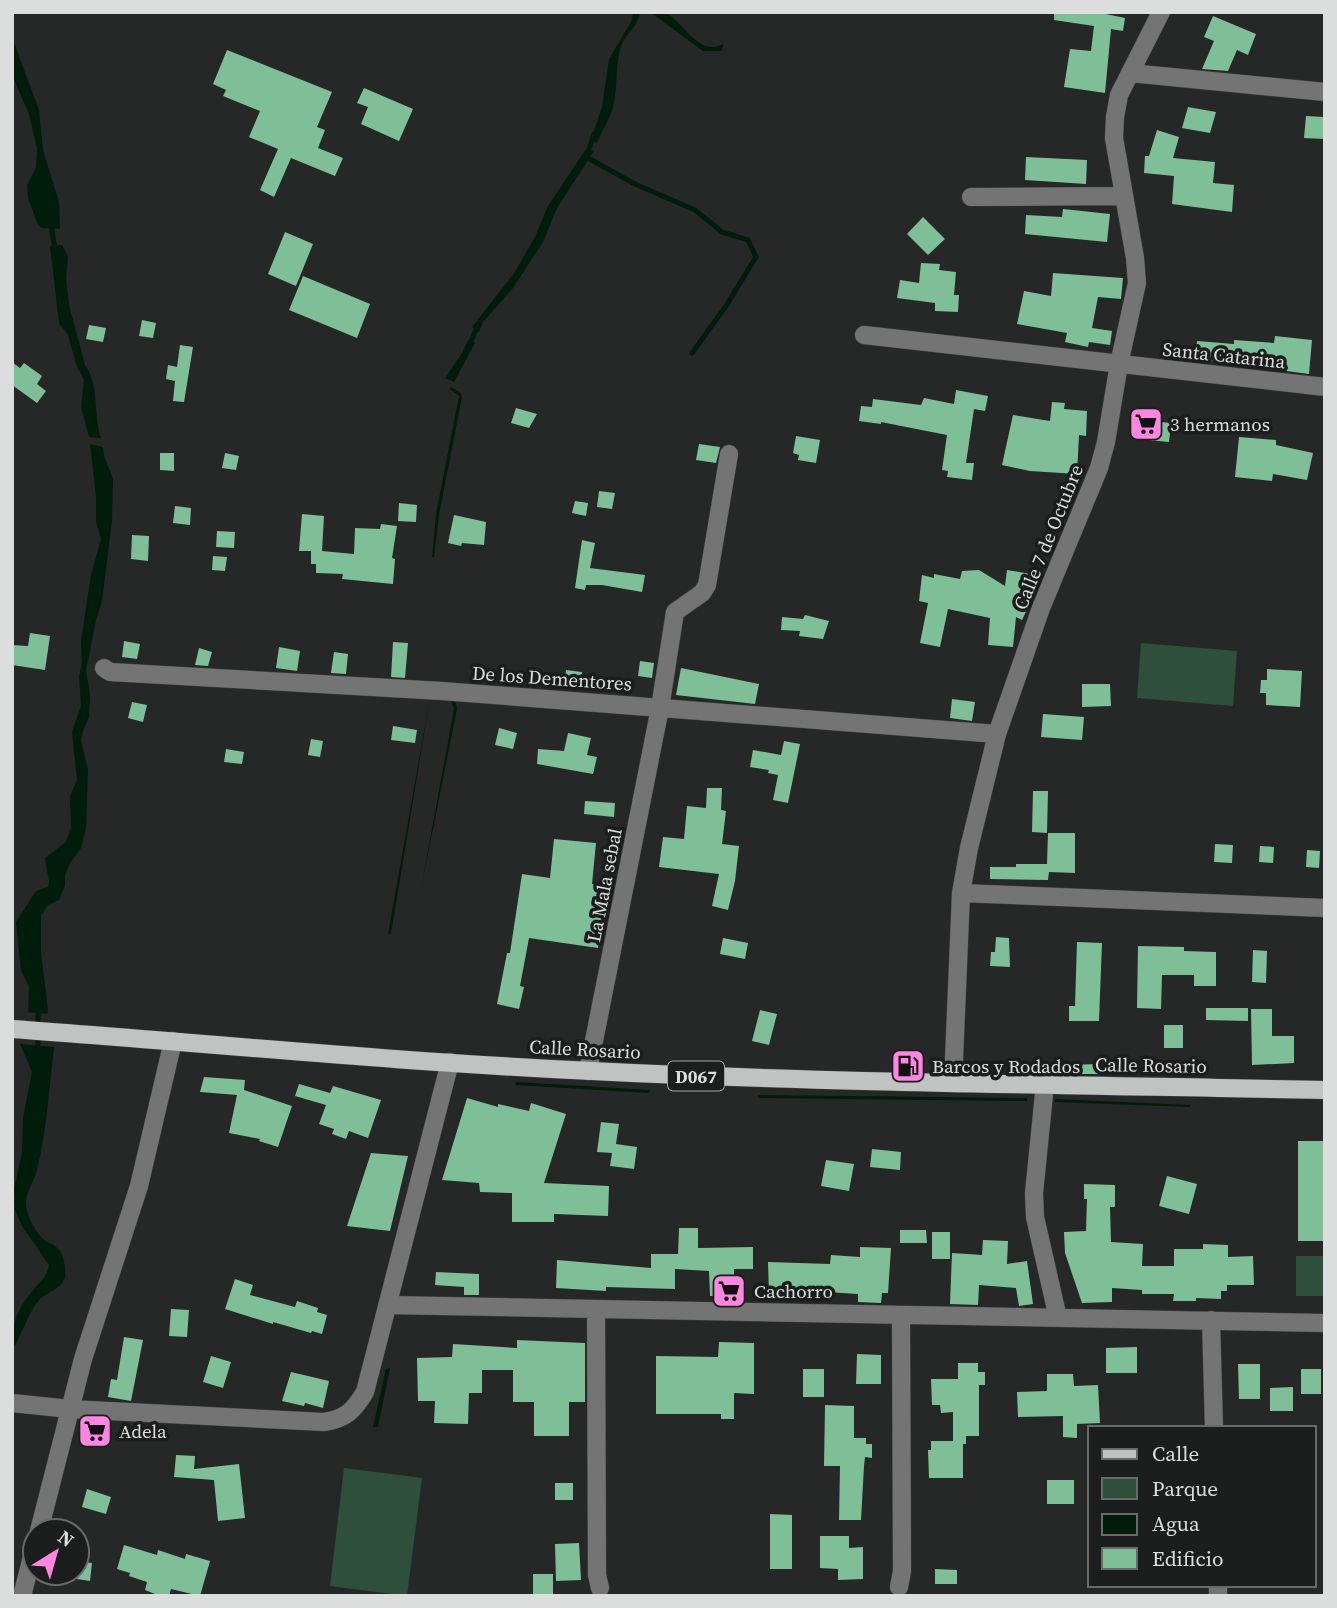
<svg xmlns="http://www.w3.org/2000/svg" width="1337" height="1608" font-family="'Source Serif 4',serif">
	<rect width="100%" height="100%" fill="#252826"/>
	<path fill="#2d4f3b" d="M1141 643 1237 651 1233 706 1137 698Z
		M1296 1256H1325V1296H1296Z
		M344 1468 422 1478 407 1596 330 1586Z"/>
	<path fill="#001c0b" d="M633 12H640C638 27 626 33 621 46 615 64 618 87 613 107 610 119 602 130 597 143L591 140 602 107 609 59 631 22Z
		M650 12C654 12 658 11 662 12 683 18 697 58 723 44L722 51H703Z
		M12 37 39 110 43 150 59 202 60 229 42 228 38 225 28 198 27 185 36 168 37 149 29 114 12 75Z
		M586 149 594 151 557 208 543 242 513 288 483 322 479 332 472 327 515 272 535 237 548 206Z
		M62 245 68 256 66 278 69 305 85 365C100 387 93 414 101 438L89 437 81 407 84 379 77 367 68 335 59 323 50 246Z
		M468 340 475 343 454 382 445 378 462 353Z
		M451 387 461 393 462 397 439 515 434 557H432L436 514 459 396 450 389Z
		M90 444 103 447 104 456 113 479 112 521 102 601 96 620 86 671 90 694 89 717 83 731 81 741 88 769 86 828 81 848 70 863 65 875V886L59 900 48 905 41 915V952L48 1011 46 1019 28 1017 29 986 21 971 16 922 36 891 48 887 49 882 45 858 66 842 71 827 70 796 77 780 72 732 81 706 79 676 82 663 81 641 91 575 101 539 96 522V496Z
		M430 698 391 934H388Z
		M451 699 456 703 457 709 421 889 454 709Z
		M20 1044 54 1047C49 1087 47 1130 37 1170 34 1182 25 1193 26 1205 28 1218 34 1230 43 1239 47 1243 52 1243 56 1247 64 1252 66 1269 65 1277 63 1287 49 1292 41 1298 29 1310 22 1335 12 1350 12 1326 15 1312 31 1293 38 1283 47 1278 49 1265L22 1226 15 1210 14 1189 22 1153 23 1118 32 1072Z
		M516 1082 650 1090 649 1093 515 1085Z
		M758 1095 1027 1098V1101L758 1098Z
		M1055 1099 1190 1105V1107L1055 1102Z
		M390 1368 378 1427H373L386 1369Z"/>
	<path fill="#252826" d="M25 1012 50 1014 49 1020 46 1023 27 1020 25 1018Z"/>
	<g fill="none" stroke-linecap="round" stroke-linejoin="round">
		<path stroke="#001c0b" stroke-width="5" d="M587 155 594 134
			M586 157 635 184 695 210 722 232 748 240 756 257 726 306 692 353
			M51 225 55 249
			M469 347 478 324
			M38 1013V1052"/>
	</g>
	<path fill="#7fbf98" d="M1054 12H1096L1125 18 1123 31 1111 29 1105 93 1064 87 1070 49 1091 51 1094 26 1054 20Z
		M1213 16 1256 34 1248 55 1237 50 1228 71 1202 69 1214 41 1204 37Z
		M227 50 332 92 317 127 325 130 318 148 343 158 335 176 291 158 274 197 260 190 278 149 249 137 260 111 223 96 226 90 213 84Z
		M364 88 413 109 399 141 361 124 368 107 357 103Z
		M1188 107 1216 112 1210 133 1182 128Z
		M1306 116 1325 117V139L1304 138Z
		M1157 130 1179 137 1173 158 1215 162 1213 183 1234 185 1232 212 1172 204 1174 176 1144 173 1145 156H1149Z
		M1026 157 1087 160 1086 184 1025 180Z
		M1063 209 1110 214 1107 242 1025 234 1026 215 1062 217Z
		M923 217 945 239 928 255 907 234Z
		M285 232 313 244 296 286 268 274Z
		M921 263 940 264 939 270 956 272 954 295H959L958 312 935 311V303L897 298 900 280 919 283Z
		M1053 273 1123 278 1121 299 1098 297 1092 328 1112 331 1110 345 1089 342 1088 347 1065 342 1067 333 1017 324 1024 291 1051 296Z
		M303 276 370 304 357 338 289 310Z
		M142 320 156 323 153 338 139 336Z
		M89 325 106 328 103 342 86 339Z
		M1275 336 1312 340 1309 374 1195 359 1197 341 1234 344V340L1274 343Z
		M180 345 193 347 184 402 173 401 175 381 166 379 168 365 177 367Z
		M12 362 20 368 24 363 42 376 37 384 46 391 37 403 12 385Z
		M956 390 988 396 985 411 974 409 966 463H974L972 480 947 477 948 471 942 470 947 435 881 422V424L859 421 861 406 872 407 873 399 921 405 924 398 954 404Z
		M1052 402 1065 403 1064 409 1087 411 1086 436 1079 435 1077 474 1030 471 1002 465 1013 415 1050 421Z
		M516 408 537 414 529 428 511 423Z
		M1150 421 1171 423 1169 442 1148 440Z
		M796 436 820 440 816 463 798 460 799 455 793 453Z
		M1239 437 1276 440V445L1313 453 1307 480 1273 474 1272 481 1235 477Z
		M699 444 720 447 716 463 696 460Z
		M160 453H174V471L160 470Z
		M225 453 239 456 236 470 222 468Z
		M599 491 615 493 612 509 597 507Z
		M575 501 588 503 586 516 572 513Z
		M399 503 417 505 416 522 398 521Z
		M175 506 191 508 190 525 173 523Z
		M302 514 324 516 322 551 354 554 355 528 380 529 381 524 397 526 392 558 395 559 393 584 342 579 343 574 316 573V564H311V551H299Z
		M454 515 486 522 484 545 462 543 461 546 448 543Z
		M217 531 235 532 234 548 216 547Z
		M132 535 149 536 148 561 131 559Z
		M582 540 595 543 590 568 645 575 642 592 602 585H586L585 590 575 588Z
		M213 556 227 557 225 571 212 570Z
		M979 570 1005 586 1007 570 1031 574 1028 592 1034 595 1022 620 1016 617 1013 647 988 645 990 618 948 609 940 647 920 643 928 603 919 601 922 575 934 578V574L960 579 962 571Z
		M805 615 829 621 823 639 799 636 800 631 781 630 782 617 803 619Z
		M30 633 50 636 45 670 12 665V645L28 646Z
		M124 641 140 644 137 659 122 657Z
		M393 642 408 643 405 678 391 677Z
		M279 647 300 651 297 671 276 668Z
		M199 648 212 652 208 666 195 665Z
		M334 652 348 654 346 674 331 673Z
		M640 661 654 663 652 678 638 676Z
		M681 668 759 684 755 704 676 695Z
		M1267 669 1302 671 1300 707 1266 705V693H1260L1261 680H1267Z
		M566 670 582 672 580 690 564 688Z
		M1082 684H1110L1111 706 1082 707Z
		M952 699 975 702 972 721 950 718Z
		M132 702 147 705 143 722 128 718Z
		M1043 714 1084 717 1082 740 1041 737Z
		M393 726 417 730 415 743 391 740Z
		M499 728 517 733 513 749 495 745Z
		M568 733 591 738 587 755 597 757 593 774 537 764 538 749 564 751Z
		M311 739 323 741 320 757 308 755Z
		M784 741 800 744 788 803 773 800 778 775 768 773 769 770 750 767 753 750 781 755Z
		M226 749 244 752 242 764 224 762Z
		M707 788H722L721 810 726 811 722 844 739 846 735 881 728 910 712 906 719 874 659 867 663 837 684 839 687 806 706 808Z
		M1033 791H1048L1047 833 1032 832Z
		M585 801 615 803 614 817 584 814Z
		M1048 833H1075V873L1049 872 1048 880 990 879V867H1016V864H1047Z
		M554 839 596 843 592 884 607 886 598 948 529 938 520 986 524 987 519 1009 497 1004 507 953H510L522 874 550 878Z
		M1215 844 1233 845 1232 863 1214 862Z
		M1260 846 1274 847 1273 863 1259 862Z
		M1307 850 1320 851 1319 868 1306 867Z
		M996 937 1009 938 1010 967 990 966 991 952H995Z
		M723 938 748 943 745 959 720 954Z
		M1077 942 1102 943 1099 1021H1069V1006H1075Z
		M1138 946 1184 947V951L1216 952V986H1194V975H1162L1161 1009 1137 1008Z
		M1253 950 1267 951 1266 983 1252 982Z
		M1206 1008H1248V1021L1206 1020Z
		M1251 1009H1272V1036H1294V1063L1252 1065Z
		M760 1010 777 1014 769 1045 752 1041Z
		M1164 1025H1183V1048H1164Z
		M1099 1064V1074H1070L1069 1065Z
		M204 1077 245 1080 244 1090 292 1106 278 1147 259 1141 260 1139 229 1133 237 1095 200 1092Z
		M299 1084 330 1093 333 1086 381 1100 368 1138 349 1131 346 1139 332 1134 334 1129 319 1124 326 1105 295 1096Z
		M467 1098 498 1107V1104L529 1111 531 1103 566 1114 544 1183 609 1186 608 1216 554 1214V1222H512V1193L480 1192 479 1183 442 1180Z
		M601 1122 619 1124 616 1144 637 1147 634 1169 610 1166 612 1153 597 1152Z
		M1298 1141H1325V1241H1298Z
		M872 1149 901 1152 900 1170 870 1167Z
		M371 1153 408 1156 390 1231 347 1226Z
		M826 1160 854 1164 849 1191 821 1186Z
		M1167 1176 1197 1184 1189 1214 1159 1206Z
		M1084 1184 1115 1185V1207H1110L1111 1242 1143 1244 1142 1266H1174V1249H1203V1244L1228 1245V1257L1253 1256 1254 1285H1227V1291H1221V1299L1196 1298V1301H1173L1174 1294H1142V1290L1112 1288V1302L1082 1303 1065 1253 1064 1232 1086 1231 1087 1199H1084Z
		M679 1228H698V1248L753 1247V1269H734V1296H710L709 1271 675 1269V1289L606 1287V1291L556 1288 557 1260 651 1268V1254H678Z
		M900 1230H926L927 1243H900Z
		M932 1232H950V1259H932Z
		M983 1240 1008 1241 1007 1264 1027 1261 1033 1304 1019 1306 1016 1288 979 1285 978 1305 950 1304 952 1253 982 1255Z
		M860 1247 891 1248 888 1293H882L881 1303 858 1302V1294L827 1292V1297L797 1293H769L768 1262 830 1264 831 1255 860 1257Z
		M436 1272 479 1274V1295H464V1287L435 1285Z
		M235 1279 253 1285 250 1295 295 1307 297 1301 318 1308 317 1312 327 1315 322 1334 312 1331 311 1333 273 1322V1324L225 1309Z
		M171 1309 189 1310 187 1337 169 1336Z
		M124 1337 143 1340 131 1401 108 1397 111 1379 117 1380Z
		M517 1340 585 1343V1402H569V1436H534V1402H513V1370H482V1393H469L468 1424 434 1423 435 1401H418L417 1358 452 1357 453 1344 517 1348Z
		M719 1342 754 1343V1394L734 1393V1419H721V1414H656V1356L718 1357Z
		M1137 1347V1373H1106V1348Z
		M857 1354 881 1355V1384H856Z
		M211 1356 231 1362 223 1388 203 1382Z
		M958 1363H978V1372H985V1385H979V1436H966V1444H963V1478H929L928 1450H931V1441H953V1412L941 1413 940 1405H932L931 1379H958Z
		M1238 1364H1260V1399H1239Z
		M803 1369H824V1397H803Z
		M1301 1369H1321V1394H1301Z
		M291 1372 329 1381 323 1408 305 1403 304 1406 282 1401Z
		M1047 1374H1073L1074 1386 1098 1385 1100 1423 1077 1424V1438L1063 1437V1416L1018 1417 1017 1392 1047 1391Z
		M1293 1387V1411H1270V1388Z
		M825 1405 854 1406V1438H866V1444H872V1458L865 1457 864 1466 861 1520H839L840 1466H824Z
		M176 1455 195 1456 194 1469 239 1464 245 1518 218 1521 214 1480 174 1477Z
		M1047 1480H1074V1504H1047Z
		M555 1483H573V1500H555Z
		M87 1489 111 1497 106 1514 82 1507Z
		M770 1514 792 1515V1569H770Z
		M820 1536H849V1548L863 1547V1579L838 1580V1569L820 1568Z
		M579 1543 581 1580 556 1581 555 1544Z
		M124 1545 157 1555 158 1550 185 1559 186 1554 210 1561 200 1596 171 1589 169 1596H160L145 1590 147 1582 129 1576 130 1573 117 1569Z
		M77 1561 92 1563 90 1581 77 1579Z
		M935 1569 957 1570V1584H935Z
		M533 1574H553V1595H533Z"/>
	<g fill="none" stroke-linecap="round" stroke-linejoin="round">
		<defs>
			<path id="minor" d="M1130 73 1325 92
				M971 197 1124 196
				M864 335 1325 387
				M104 668 110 672 442 691 997 734
				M961 893 1325 908
				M588 1071 660 708 675 612 702 593 707 585 729 454
				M953 1083 961 893 969 848 997 734 1041 608 1099 468 1106 442 1119 364 1137 283 1135 258 1114 138 1115 117 1119 95 1161 12
				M1045 1084 1034 1193 1035 1217 1058 1318
				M387 1305 1325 1323
				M596 1309 597 1575 600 1588
				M1211 1320 1214 1428
				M12 1403 70 1409 324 1422C346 1419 354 1410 365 1392L450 1062
				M39 1531 83 1359 139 1186 173 1041
				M1218 1585V1596
				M899 1587 902 1571 901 1315
				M22 1596 35 1545"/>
			<path id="major" d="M12 1029C205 1043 398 1062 592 1071 836 1083 1081 1085 1325 1090"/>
		</defs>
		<use href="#minor" stroke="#424543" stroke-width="19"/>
		<use href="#major" stroke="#424543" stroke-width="19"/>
		<use href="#minor" stroke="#737473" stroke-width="18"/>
		<use href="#major" stroke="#bfc3c1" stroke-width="18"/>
	</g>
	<defs>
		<symbol id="supermarket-square" viewBox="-11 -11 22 22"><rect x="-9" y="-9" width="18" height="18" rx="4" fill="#fd86e1" stroke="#1b1e1c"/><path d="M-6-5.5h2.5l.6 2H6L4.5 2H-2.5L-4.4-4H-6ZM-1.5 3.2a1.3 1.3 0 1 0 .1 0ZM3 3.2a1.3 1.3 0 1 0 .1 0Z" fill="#111"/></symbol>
		<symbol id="fuel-square" viewBox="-11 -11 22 22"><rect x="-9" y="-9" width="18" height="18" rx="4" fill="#fd86e1" stroke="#1b1e1c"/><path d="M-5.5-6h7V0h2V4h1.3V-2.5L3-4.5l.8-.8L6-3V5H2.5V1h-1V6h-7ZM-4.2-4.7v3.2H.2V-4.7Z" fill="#111"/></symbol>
	</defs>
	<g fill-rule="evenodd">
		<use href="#supermarket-square" x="1127" y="405" width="38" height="38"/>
		<use href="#fuel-square" x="889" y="1047" width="38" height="38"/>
		<use href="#supermarket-square" x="710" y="1272" width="38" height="38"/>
		<use href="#supermarket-square" x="76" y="1412" width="38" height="38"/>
	</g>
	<g text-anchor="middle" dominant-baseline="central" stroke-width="7" stroke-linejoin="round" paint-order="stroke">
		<rect fill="#1b1e1c" stroke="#a2a4a3" stroke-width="2" x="668" y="1061.5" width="56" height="29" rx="5"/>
		<g font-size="18" font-weight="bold" fill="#dcdedd">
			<text x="696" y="1076">D067</text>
		</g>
		<g font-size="19" fill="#dcdedd" stroke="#1b1e1c">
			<text transform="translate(1224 355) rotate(6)">Santa Catarina</text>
			<text transform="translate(1048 537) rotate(-68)">Calle 7 de Octubre</text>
			<text transform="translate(552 678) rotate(4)">De los Dementores</text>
			<text transform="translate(604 885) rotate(-79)">La Mala sebal</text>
			<text transform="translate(585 1049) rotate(3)">Calle Rosario</text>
			<text transform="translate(1151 1065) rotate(1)">Calle Rosario</text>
		</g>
		<g font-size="19" fill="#dcdedd" stroke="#1b1e1c" text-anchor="start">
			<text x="1170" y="424">3 hermanos</text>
			<text x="932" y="1066">Barcos y Rodados</text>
			<text x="754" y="1291">Cachorro</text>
			<text x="119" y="1431">Adela</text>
		</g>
	</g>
	<rect width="1337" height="1608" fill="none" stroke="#dcdedd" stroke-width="28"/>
	<rect x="1088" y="1426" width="228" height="161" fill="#1b1e1c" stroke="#686b69" stroke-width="2"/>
	<rect x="1102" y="1449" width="35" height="10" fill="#bfc3c1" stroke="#686b69" stroke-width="2"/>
	<text x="1152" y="1461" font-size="21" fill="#dcdedd">Calle</text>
	<rect x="1102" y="1478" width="35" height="21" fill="#2d4f3b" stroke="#686b69" stroke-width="2"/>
	<text x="1152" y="1496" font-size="21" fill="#dcdedd">Parque</text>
	<rect x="1102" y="1514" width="35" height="21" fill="#001c0b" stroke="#686b69" stroke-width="2"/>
	<text x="1152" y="1531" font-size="21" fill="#dcdedd">Agua</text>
	<rect x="1102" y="1548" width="35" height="21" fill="#7fbf98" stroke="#686b69" stroke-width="2"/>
	<text x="1152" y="1566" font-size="21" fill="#dcdedd">Edificio</text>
	<g transform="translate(56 1552) rotate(37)"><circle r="33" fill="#1b1e1c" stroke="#686b69" stroke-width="2"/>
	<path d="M0-5L12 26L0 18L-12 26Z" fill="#fd86e1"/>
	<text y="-10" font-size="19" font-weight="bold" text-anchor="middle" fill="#dcdedd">N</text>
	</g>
</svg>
